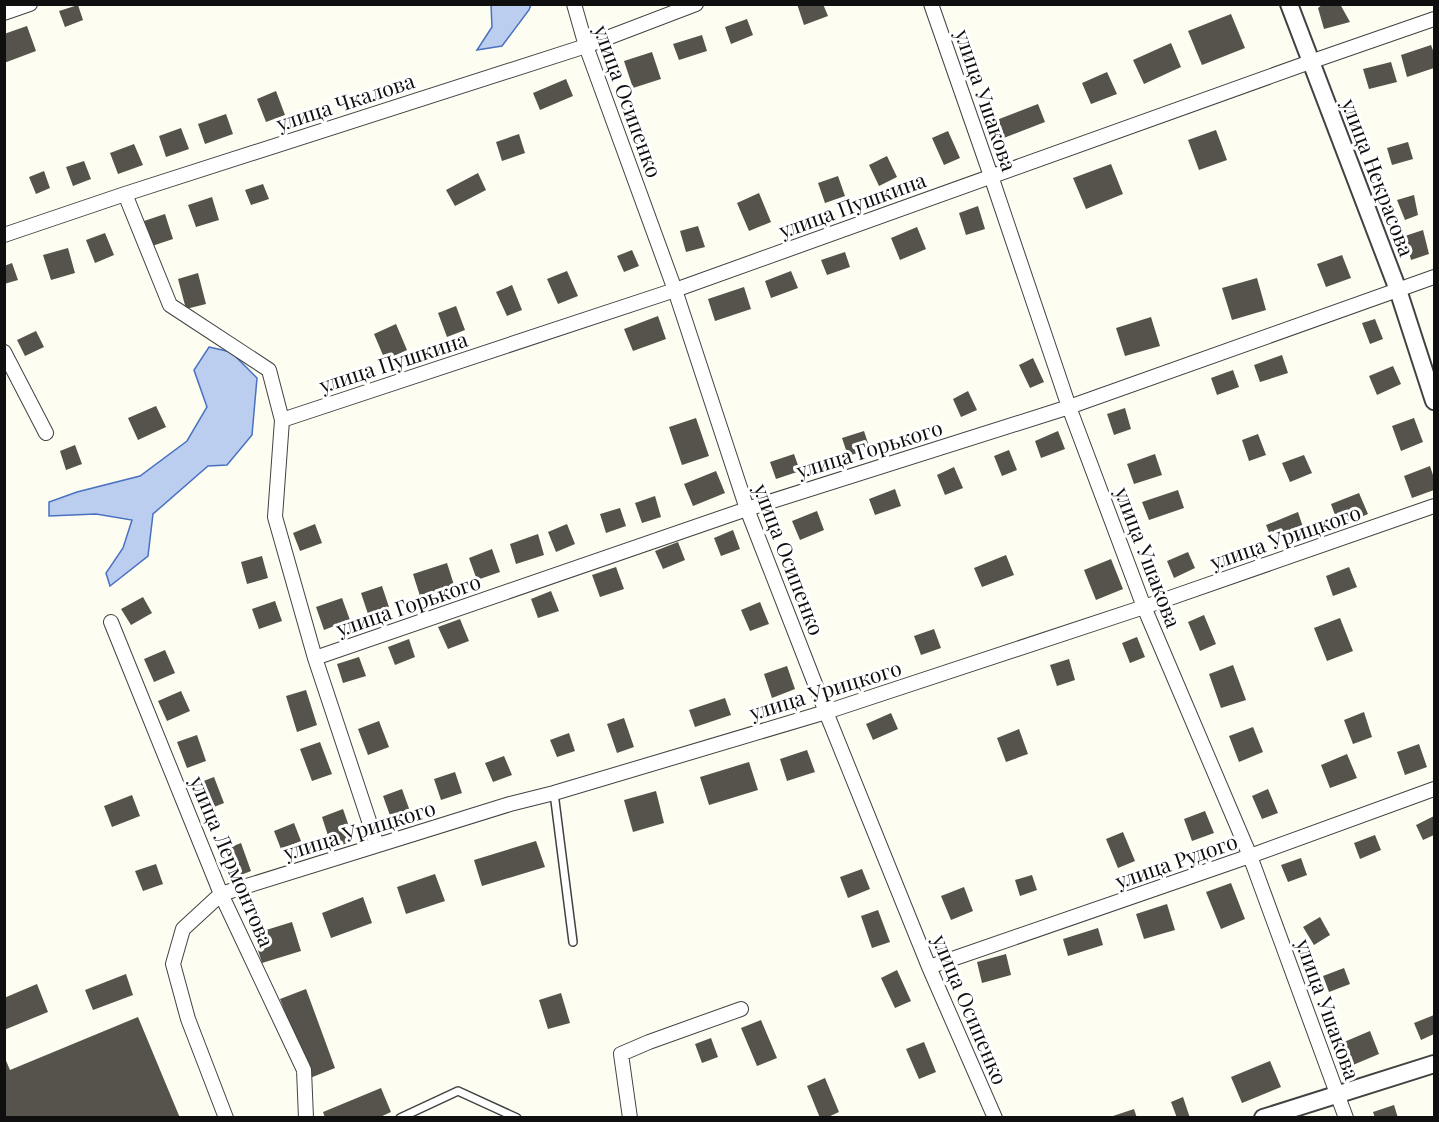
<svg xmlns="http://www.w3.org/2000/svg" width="1439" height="1122" font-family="'Playfair Display',serif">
	<rect width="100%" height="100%" fill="#fdfef1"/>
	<path fill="#bbcef0" stroke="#4971c0" stroke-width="1.5" d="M491 5H531L529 10 502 46 477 50 492 27Z
		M209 347 231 352 257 378 252 435 227 465 208 466 153 514 148 556 110 586 106 573 123 548 132 520 96 514 49 516V502L77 492 140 476 187 441 207 407 194 370Z"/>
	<path fill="#56534c" d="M797 4H823L828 16 804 25Z
		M1323 4H1340L1350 22 1324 29 1318 8Z
		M78 5 83 20 65 27 59 11Z
		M1231 14 1245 48 1202 65 1188 31Z
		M747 19 753 35 731 44 725 27Z
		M27 26 36 51 4 63V34Z
		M702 35 707 51 679 60 673 44Z
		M1171 43 1181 67 1144 84 1133 60Z
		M1431 45 1434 53V68L1407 77 1401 55Z
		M652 52 661 79 633 88 624 61Z
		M1391 62 1397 82 1369 89 1363 69Z
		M1107 72 1117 94 1091 104 1082 83Z
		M566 79 573 96 540 110 533 93Z
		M276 91 285 115 266 122 257 99Z
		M1038 104 1045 122 1001 139 994 121Z
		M226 114 233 134 205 144 198 124Z
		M181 128 189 149 166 157 159 136Z
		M1216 130 1227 160 1199 170 1188 140Z
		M948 131 960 158 944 165 932 138Z
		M519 134 525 153 502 161 496 142Z
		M1408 142 1413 159 1392 165 1387 148Z
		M134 144 143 165 118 174 110 153Z
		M887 156 897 177 879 186 869 165Z
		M84 161 91 179 73 186 66 167Z
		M1111 164 1123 194 1086 209 1073 178Z
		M44 171 50 188 36 194 29 177Z
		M478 173 486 190 455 206 446 190Z
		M838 176 845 196 825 203 818 183Z
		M263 184 269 199 251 205 245 190Z
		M759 193 771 222 749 231 737 203Z
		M1414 195 1418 215 1405 220 1397 200Z
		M212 197 219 220 196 227 188 205Z
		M978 206 985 229 966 235 959 213Z
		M165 214 173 239 152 246 144 221Z
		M698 226 705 247 686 252 680 231Z
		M917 227 926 249 900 260 891 238Z
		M1423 230 1429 254 1411 260 1405 236Z
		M105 233 114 255 95 263 86 240Z
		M68 248 75 273 51 280 43 255Z
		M632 250 639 266 624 272 617 256Z
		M845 252 850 267 827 275 821 260Z
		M1342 255 1351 278 1326 287 1317 264Z
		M12 263 18 280 4 284V266Z
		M567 271 578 296 558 304 547 279Z
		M791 271 798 288 771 298 765 281Z
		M198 273 206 304 186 309 178 279Z
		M1257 278 1266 310 1232 320 1222 288Z
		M512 285 522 310 507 316 496 292Z
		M744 287 751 309 715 321 708 299Z
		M456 306 465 330 447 337 438 313Z
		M658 316 666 339 633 351 624 329Z
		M1151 317 1160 346 1125 356 1116 328Z
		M1375 319 1383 339 1370 344 1362 323Z
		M396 324 407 350 385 360 374 334Z
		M36 331 44 347 25 356 17 340Z
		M1282 355 1288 373 1260 382 1254 365Z
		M1033 358 1044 382 1030 388 1019 365Z
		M1393 366 1401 384 1377 395 1369 376Z
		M1233 370 1239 387 1217 395 1211 378Z
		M968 391 977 410 961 417 953 399Z
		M156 406 166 427 138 440 128 418Z
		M1125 408 1131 429 1114 435 1107 414Z
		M696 418 709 456 682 465 669 427Z
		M1414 418 1423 442 1401 451 1392 426Z
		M864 431 870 449 848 456 842 438Z
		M1058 431 1065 449 1041 458 1035 441Z
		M1258 434 1266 455 1249 461 1242 440Z
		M75 445 82 464 66 470 60 451Z
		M1009 450 1017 470 1002 476 994 456Z
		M794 454 800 471 776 479 770 462Z
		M1155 454 1162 475 1134 484 1127 464Z
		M1304 455 1312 473 1290 482 1282 463Z
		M1430 466 1434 478V490L1412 498 1404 476Z
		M954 467 963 488 945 495 937 475Z
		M716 471 725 493 693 506 684 484Z
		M895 489 901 506 875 515 869 499Z
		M1178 490 1184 508 1149 520 1142 502Z
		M1359 493 1368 514 1339 526 1331 504Z
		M655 496 661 517 642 523 635 503Z
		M620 508 626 526 606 533 600 514Z
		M817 511 824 530 800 540 792 521Z
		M1298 512 1304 530 1273 543 1266 525Z
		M315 524 322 543 300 551 293 533Z
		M567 524 575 544 556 552 548 532Z
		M733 530 740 549 721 556 714 538Z
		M538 534 544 555 516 564 510 544Z
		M678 542 685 560 663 569 655 551Z
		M492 549 500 572 477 580 469 558Z
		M1188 552 1195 568 1174 578 1167 561Z
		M1006 555 1014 575 982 587 974 568Z
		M262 556 268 578 247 584 241 562Z
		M1111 559 1123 589 1096 600 1084 570Z
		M447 563 454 585 420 596 413 574Z
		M616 567 624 589 600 597 592 575Z
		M1349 567 1357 587 1333 596 1326 576Z
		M382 586 389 607 368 614 361 593Z
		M551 591 559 611 538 618 531 599Z
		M143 597 152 613 131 625 121 609Z
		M342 598 350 620 324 630 316 607Z
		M275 601 282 621 259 629 252 609Z
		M760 602 769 624 750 631 741 610Z
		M1204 615 1216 644 1200 651 1188 622Z
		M1340 618 1353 651 1327 661 1314 628Z
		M460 619 469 641 448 649 438 627Z
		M934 629 941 648 921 655 914 636Z
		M1137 637 1145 657 1130 663 1122 643Z
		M409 639 415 657 395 665 388 647Z
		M165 650 175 673 154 682 144 659Z
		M359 657 366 676 343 683 337 664Z
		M1069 659 1075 680 1057 686 1050 665Z
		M1233 665 1246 700 1221 708 1209 674Z
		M787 666 795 689 772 698 764 674Z
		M306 690 317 725 297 732 286 696Z
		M181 691 190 711 167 721 158 701Z
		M725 698 731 715 695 727 689 710Z
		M1364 712 1372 737 1353 744 1344 720Z
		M891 713 898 729 873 740 866 724Z
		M624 718 634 747 617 753 607 724Z
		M379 721 389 747 368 755 358 729Z
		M1253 727 1263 752 1239 762 1229 736Z
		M1019 729 1028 754 1006 762 997 738Z
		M569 733 575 751 557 757 550 740Z
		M197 735 206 761 187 768 177 742Z
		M320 742 332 774 312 781 300 749Z
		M1419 744 1427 767 1405 775 1397 752Z
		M807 750 815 772 787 781 780 759Z
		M1347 754 1357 778 1330 788 1321 765Z
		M504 756 512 775 493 782 485 763Z
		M749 762 758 790 709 805 700 777Z
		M455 772 462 793 441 800 434 779Z
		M214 777 224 803 204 811 193 785Z
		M402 789 411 814 392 821 383 796Z
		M1268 789 1278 813 1262 819 1252 796Z
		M656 791 664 823 633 832 624 800Z
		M132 795 140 816 112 827 104 806Z
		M343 809 354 841 332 848 322 817Z
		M1205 811 1214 833 1192 841 1184 819Z
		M1434 816V835L1423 840 1416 825Z
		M294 823 301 841 281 849 274 831Z
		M1123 832 1135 861 1118 868 1106 839Z
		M1375 835 1381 850 1360 859 1354 843Z
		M536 841 545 867 482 886 474 860Z
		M241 843 251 871 228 880 218 852Z
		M1301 858 1307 875 1288 882 1281 865Z
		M156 864 163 884 143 891 135 871Z
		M862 869 870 889 848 898 840 877Z
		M435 874 445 901 406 914 397 887Z
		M1032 875 1037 890 1020 896 1015 880Z
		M1231 883 1245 919 1221 929 1206 892Z
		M964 887 973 911 951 920 941 896Z
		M363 897 372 923 331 938 322 913Z
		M1167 904 1175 930 1144 939 1136 914Z
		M878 910 890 942 872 948 861 916Z
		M1320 917 1330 935 1314 945 1303 927Z
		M292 922 301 951 262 963 253 934Z
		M1098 928 1103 945 1068 956 1063 939Z
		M1006 954 1011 975 982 983 977 962Z
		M1344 968 1350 984 1329 992 1323 976Z
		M897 970 911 1001 895 1008 881 978Z
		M126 974 133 995 93 1010 85 990Z
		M37 984 48 1012 4 1030V998Z
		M306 989 335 1068 310 1078 280 999Z
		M561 993 570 1023 548 1029 539 1000Z
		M1434 1015V1034L1421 1040 1414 1023Z
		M138 1017 180 1118H4V1056L10 1070Z
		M761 1020 777 1058 757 1066 741 1028Z
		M1370 1031 1379 1054 1353 1065 1344 1042Z
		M711 1038 718 1057 702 1063 695 1044Z
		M924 1042 936 1072 919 1079 906 1049Z
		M1270 1061 1281 1087 1242 1103 1231 1077Z
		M825 1078 839 1112 826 1118H820L807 1086Z
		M381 1088 391 1112 378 1118H325L323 1112Z
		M1183 1097 1190 1118H1177L1171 1102Z
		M1394 1105 1398 1118H1375L1373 1112Z
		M1134 1109 1137 1118H1110V1117Z"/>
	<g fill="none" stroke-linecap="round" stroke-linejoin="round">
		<defs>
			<path id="service" d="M554 793 573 942
				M400 1118 458 1091 517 1118"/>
			<path id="minor" d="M574 4 586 46 675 290 747 509 826 712 929 967 995 1118
				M931 4 991 176 1069 407 1144 607 1250 856 1346 1118
				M4 13 30 4
				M125 194 170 305 269 370 282 420 275 517 315 658 377 845
				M4 235 125 194 586 46 696 4
				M4 352 46 433
				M282 420 675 290 1310 62 1434 19
				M111 622 221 894 304 1070 306 1118
				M315 658 747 509 1069 407 1434 277
				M929 967 1250 856 1434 789
				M226 1118 188 1019 173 964 183 929 221 894 510 804 554 793 826 712 1144 607 1434 506
				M630 1118 621 1054 649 1042 741 1009"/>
			<path id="tertiary" d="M1289 4 1398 290 1434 401
				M1263 1118 1434 1064"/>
		</defs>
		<use href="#service" stroke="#424242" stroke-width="10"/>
		<use href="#minor" stroke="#424242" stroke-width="16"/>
		<use href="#tertiary" stroke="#424242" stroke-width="20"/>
		<use href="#service" stroke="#fff" stroke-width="7"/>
		<use href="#minor" stroke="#fff" stroke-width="14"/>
		<use href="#tertiary" stroke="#fff" stroke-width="16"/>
	</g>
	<g text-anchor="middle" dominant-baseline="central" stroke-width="6" stroke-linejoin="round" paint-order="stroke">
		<g font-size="21" fill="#0f0f0f" stroke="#fff">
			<text transform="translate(987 100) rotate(71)">улица Ушакова</text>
			<text transform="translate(345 101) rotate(-18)">улица Чкалова</text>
			<text transform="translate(629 101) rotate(70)">улица Осипенко</text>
			<text transform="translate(1379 177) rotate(69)">улица Некрасова</text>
			<text transform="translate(852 204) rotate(-20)">улица Пушкина</text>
			<text transform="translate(393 361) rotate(-18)">улица Пушкина</text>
			<text transform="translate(869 448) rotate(-17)">улица Горького</text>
			<text transform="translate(1285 536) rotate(-19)">улица Урицкого</text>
			<text transform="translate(1149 557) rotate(69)">улица Ушакова</text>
			<text transform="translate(790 559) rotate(69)">улица Осипенко</text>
			<text transform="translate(408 604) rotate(-19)">улица Горького</text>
			<text transform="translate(825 689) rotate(-17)">улица Урицкого</text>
			<text transform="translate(359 829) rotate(-17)">улица Урицкого</text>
			<text transform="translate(1176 860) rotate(-19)">улица Рудого</text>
			<text transform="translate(233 861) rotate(67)">улица Лермонтова</text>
			<text transform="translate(971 1009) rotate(67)">улица Осипенко</text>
			<text transform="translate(1329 1009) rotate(70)">улица Ушакова</text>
		</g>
	</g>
	<rect width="1439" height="1122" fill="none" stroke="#0f0f0f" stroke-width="12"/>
</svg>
